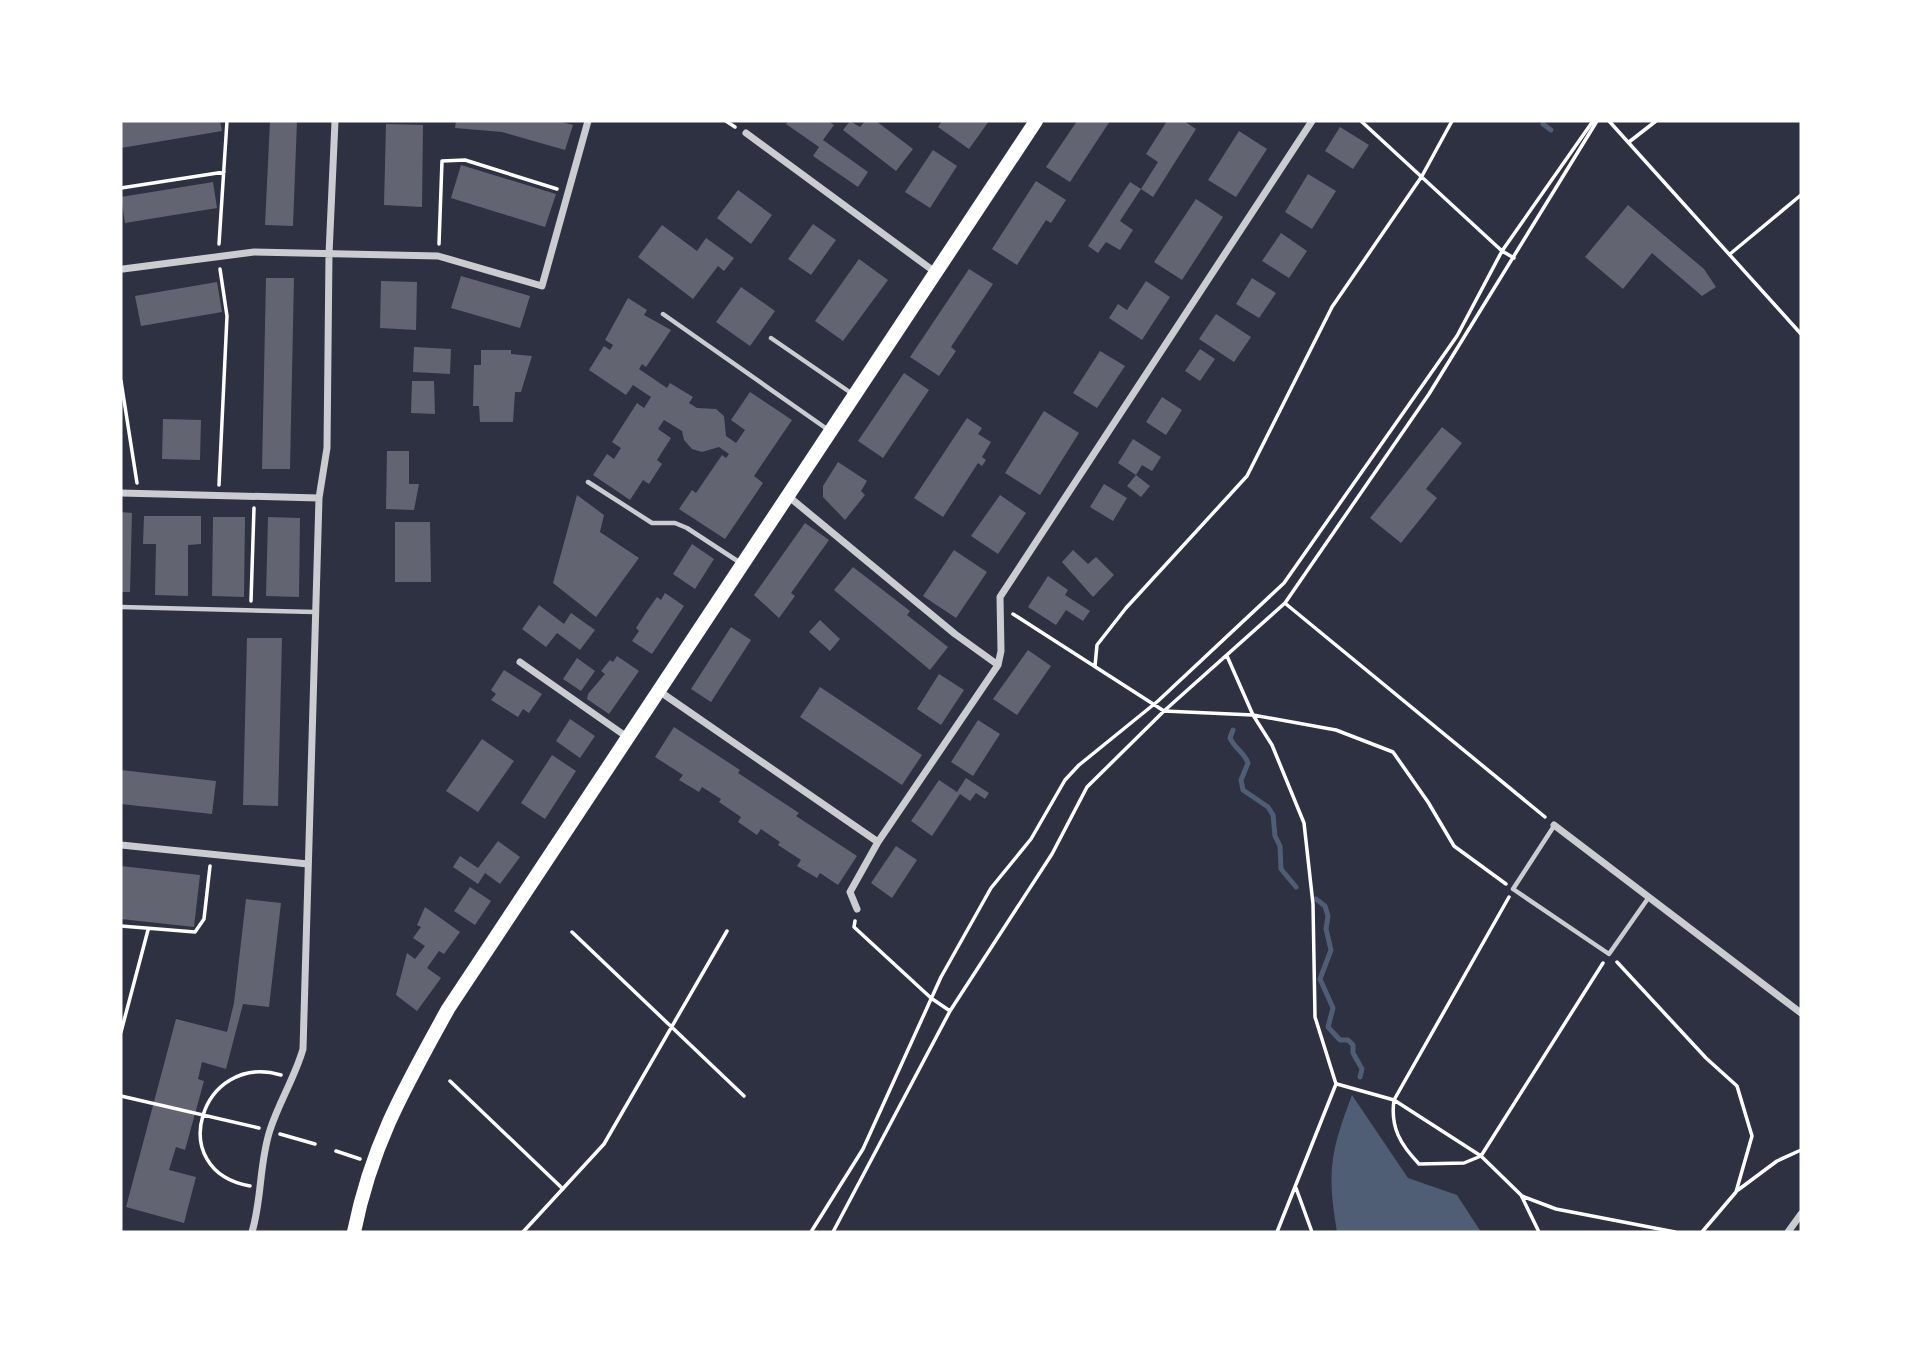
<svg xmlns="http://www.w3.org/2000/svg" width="1922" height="1353" font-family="Quicksand,sans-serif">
	<rect width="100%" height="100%" fill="#2d3142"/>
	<path fill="#4f5d75" d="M1352 1095 1408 1178 1457 1195 1481 1232H1337C1327 1171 1330 1153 1352 1095Z"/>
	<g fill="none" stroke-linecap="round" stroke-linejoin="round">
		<path stroke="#4f5d75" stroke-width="5" d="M1543 124 1551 130
			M1233 730 1230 738C1235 749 1244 752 1248 763L1241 780 1243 790 1268 807 1273 815 1275 836 1280 846 1281 869 1296 887
			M1316 899 1325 906 1328 916 1326 929 1331 950 1320 979 1333 1008 1328 1027 1340 1040H1348L1353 1045V1053L1362 1069 1360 1077"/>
	</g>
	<path fill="#626471" d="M121 121H220L222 131 121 148Z
		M270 121H297L293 226 265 225Z
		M456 121H558L573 125 565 150 502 132 455 128Z
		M788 121H828L834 125 823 140 868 172 858 187 813 156 819 147 786 124Z
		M850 121 860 127 865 121H876L913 149 896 171 843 130Z
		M942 121H989L969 149 938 127Z
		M1077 121H1110L1070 182 1046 167Z
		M1167 121H1184L1196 129 1153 197 1141 189 1120 221 1133 230 1120 250 1106 242 1098 253 1088 246 1130 182 1141 189 1158 162 1146 154Z
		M386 124 423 125 422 207 384 205Z
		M1340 127 1369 145 1353 169 1325 151Z
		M1239 131 1267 149 1236 197 1208 180Z
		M933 150 957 166 930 208 905 192Z
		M461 165 556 194 545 227 451 198Z
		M1308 174 1336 191 1312 229 1285 212Z
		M1036 181 1066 200 1051 223 1046 220 1017 265 992 249Z
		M213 182 217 208 125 223 121 197Z
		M738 190 772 215 751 244 717 218Z
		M1196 199 1223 217 1182 280 1154 262Z
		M1628 205 1704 269 1716 287 1702 296 1652 253 1623 289 1585 257Z
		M813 224 836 240 811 275 788 259Z
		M662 225 697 251 706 238 734 258 724 271 718 266 693 299 638 257Z
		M1281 233 1307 251 1289 278 1262 261Z
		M859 259 888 280 843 341 815 321Z
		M969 269 993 284 951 347 956 351 939 376 910 357Z
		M461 276 530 296 520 328 451 308Z
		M266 278H294L290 469H262Z
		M1252 278 1276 293 1259 318 1236 304Z
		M381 281 417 282 416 330 380 328Z
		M1146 281 1170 297 1142 340 1109 318 1118 304 1127 310Z
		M217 282 222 312 141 326 135 296Z
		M741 287 775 311 750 346 716 322Z
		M628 298 647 310 644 315 671 330 646 367 642 364 639 369 667 388 670 383 693 397 689 403 697 408 716 409 724 416 726 436 736 443 745 430 731 420 750 392 792 420 754 476 763 483 725 539 679 509 692 490 696 493 722 455 726 458 729 454 719 447 702 452 692 449 684 440 682 431 664 420 658 429 671 438 657 460 662 464 649 484 643 480 630 500 593 475 607 454 614 459 621 448 612 442 637 403 644 408 651 397 633 385 626 395 589 370 604 346 610 350 613 345 605 340Z
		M1216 314 1251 337 1234 362 1199 339Z
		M414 347 451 349 450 374 413 372Z
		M1200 349 1215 359 1200 381 1185 371Z
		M481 350H511V354L532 356 521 392H515L513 422H480L479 406H473L474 365H481Z
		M1100 351 1125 366 1097 408 1073 393Z
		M904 373 929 390 883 458 858 441Z
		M412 381H434L435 414 411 413Z
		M1162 397 1182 410 1166 435 1146 422Z
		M1044 411 1079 433 1040 495 1005 473Z
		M967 418 982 428 978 434 991 442 982 457 986 460 982 466 978 463 943 517 914 498Z
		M163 419 201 420 200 460 162 459Z
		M1442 427 1462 443 1426 489 1437 498 1401 543 1370 518Z
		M1133 439 1161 457 1152 471 1142 465 1136 475 1118 463Z
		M387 451H409V484H419L414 510 386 509Z
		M838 462 867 481 861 491 865 495 845 520 823 497V486Z
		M1136 475 1150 486 1141 497 1127 486Z
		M1104 484 1127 498 1113 521 1090 507Z
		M577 495 604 515 600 532 639 558 596 617 553 583Z
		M1000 495 1026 513 998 554 971 536Z
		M121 512 132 513 130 592H121Z
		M144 516H201V544L188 545V596L155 595 156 544H143Z
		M213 517H245L244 597 212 596Z
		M268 517 300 518 299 597 266 596Z
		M395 522H430L431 582H395Z
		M805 523 829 540 791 593 795 596 779 618 754 595Z
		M692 544 714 559 695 589 673 574Z
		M954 550 987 572 956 618 923 596Z
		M1073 550 1088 564 1096 557 1114 575 1093 597 1062 562Z
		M853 567 910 611 907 615 948 647 930 670 834 590Z
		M1048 576 1068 590 1065 595 1090 611 1083 621 1066 610 1056 625 1028 607Z
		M665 593 684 606 652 654 632 641 639 631 636 628 645 614 657 597 661 600Z
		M539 605 564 624 571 613 595 630 580 650 557 633 546 647 522 629Z
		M820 620 840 639 830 651 809 632Z
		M731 627 751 640 711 702 691 689Z
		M247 638H282L278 806 243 805Z
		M1028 650 1051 666 1017 715 993 699Z
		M617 656 639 671 609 714 587 699 588 694 605 674 601 671 610 660 613 662Z
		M577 658 595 671 581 691 563 679Z
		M504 670 542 694 529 713 523 709 518 717 491 700 496 694 491 690Z
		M939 674 964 690 941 725 917 709Z
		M820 687 922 755 902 785 800 717Z
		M570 719 595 736 580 758 556 741Z
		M978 720 1000 734 973 776 951 762Z
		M674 727 740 770 738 773 799 813 796 816 857 856 838 885 820 873 817 878 797 866 801 860 778 845 780 842 761 829 757 835 738 822 741 817 719 802 721 799 702 787 699 792 679 780 683 775 655 757Z
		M482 739 514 761 478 812 446 791Z
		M552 755 576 771 545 819 521 803Z
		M121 770 216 781 212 814 121 804Z
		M966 778 989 793 985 799 976 793 970 801 960 794 932 836 911 821 939 780 957 792Z
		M498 841 520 857 500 884 485 873 478 884 453 867 460 856 478 868Z
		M896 846 917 860 892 898 871 883Z
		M121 866 200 875 194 927 121 919Z
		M470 887 491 901 475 925 454 911Z
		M246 899 281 903 269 1007 243 1004 226 1069 202 1062 198 1079 204 1081 185 1150 176 1147 169 1170 196 1177 184 1223 126 1207 176 1019 227 1032 234 1003Z
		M425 907 460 932 444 954 439 951 427 968 441 978 417 1011 396 995 407 953 415 959 425 946 413 938 421 927 417 925Z"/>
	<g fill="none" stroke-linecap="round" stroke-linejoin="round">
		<path stroke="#fff" stroke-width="3.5" d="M726 121 735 127
			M1361 121 1502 251 1514 258
			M1609 121 1801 334
			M1629 142 1656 121
			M121 188 224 172
			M219 244 227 121
			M439 244 442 161 465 160 557 189
			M1730 254 1801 195
			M121 381 137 483
			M219 485 227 316 220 269
			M251 601 254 508
			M1286 604 1545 817
			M1013 614 1164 711 1253 715 1336 730 1393 752 1428 802 1454 846 1506 884
			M1227 656 1253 715 1272 745 1304 823 1313 904 1315 1017 1336 1084 1277 1232
			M1095 666 1097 645 1126 608 1247 476 1332 307 1422 176 1452 121
			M1509 897 1394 1100C1390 1128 1401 1145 1419 1164L1464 1163 1481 1156 1603 963
			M855 921 854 927 931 998 950 1011
			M121 926 195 932 204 919 210 866
			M572 932 744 1096
			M1617 962 1706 1058 1737 1086 1752 1136 1736 1192 1702 1232
			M121 1032 148 930
			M450 1081 563 1189
			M1337 1084 1394 1100 1481 1156 1521 1195 1539 1232
			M121 1096 259 1128
			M280 1134 315 1144
			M336 1151 360 1159
			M250 1186C163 1171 201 1051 281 1075
			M1296 1188 1312 1232
			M1738 1190 1777 1161 1801 1150
			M1522 1196 1556 1209 1675 1232
			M523 1232 604 1144 727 931
			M811 1232 863 1149 941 977 991 888 1031 839 1065 780 1079 765 1158 701 1284 583 1457 336 1502 251 1593 121
			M833 1232 950 1011 1052 854 1087 787 1164 711 1285 603 1429 394 1597 121"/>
		<path stroke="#caccd0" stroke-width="4.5" d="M663 314 827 429
			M771 338 854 395
			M588 482 652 523H675L687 528 739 562
			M121 607 315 612
			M1554 826 1513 889 1609 954 1649 897"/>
		<path stroke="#caccd0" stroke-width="7" d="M746 133 935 272
			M123 269 254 252 438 256 542 286 588 121
			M121 493 319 498
			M788 496 955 634 998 665
			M520 662 627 737
			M659 691 878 842
			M1554 825 1801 1013
			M121 845 308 864
			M857 909 850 892 878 842 998 665 1001 651 1000 597 1312 121
			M252 1232C262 1199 259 1164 270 1130 279 1102 295 1077 303 1049L319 498 327 448 329 254 335 121
			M1788 1232 1801 1214"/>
		<path stroke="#fff" stroke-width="14" d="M354 1232C372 1143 405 1087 448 1009L1036 121"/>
	</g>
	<rect width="1922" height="1353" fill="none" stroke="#ffffff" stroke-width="245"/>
</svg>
